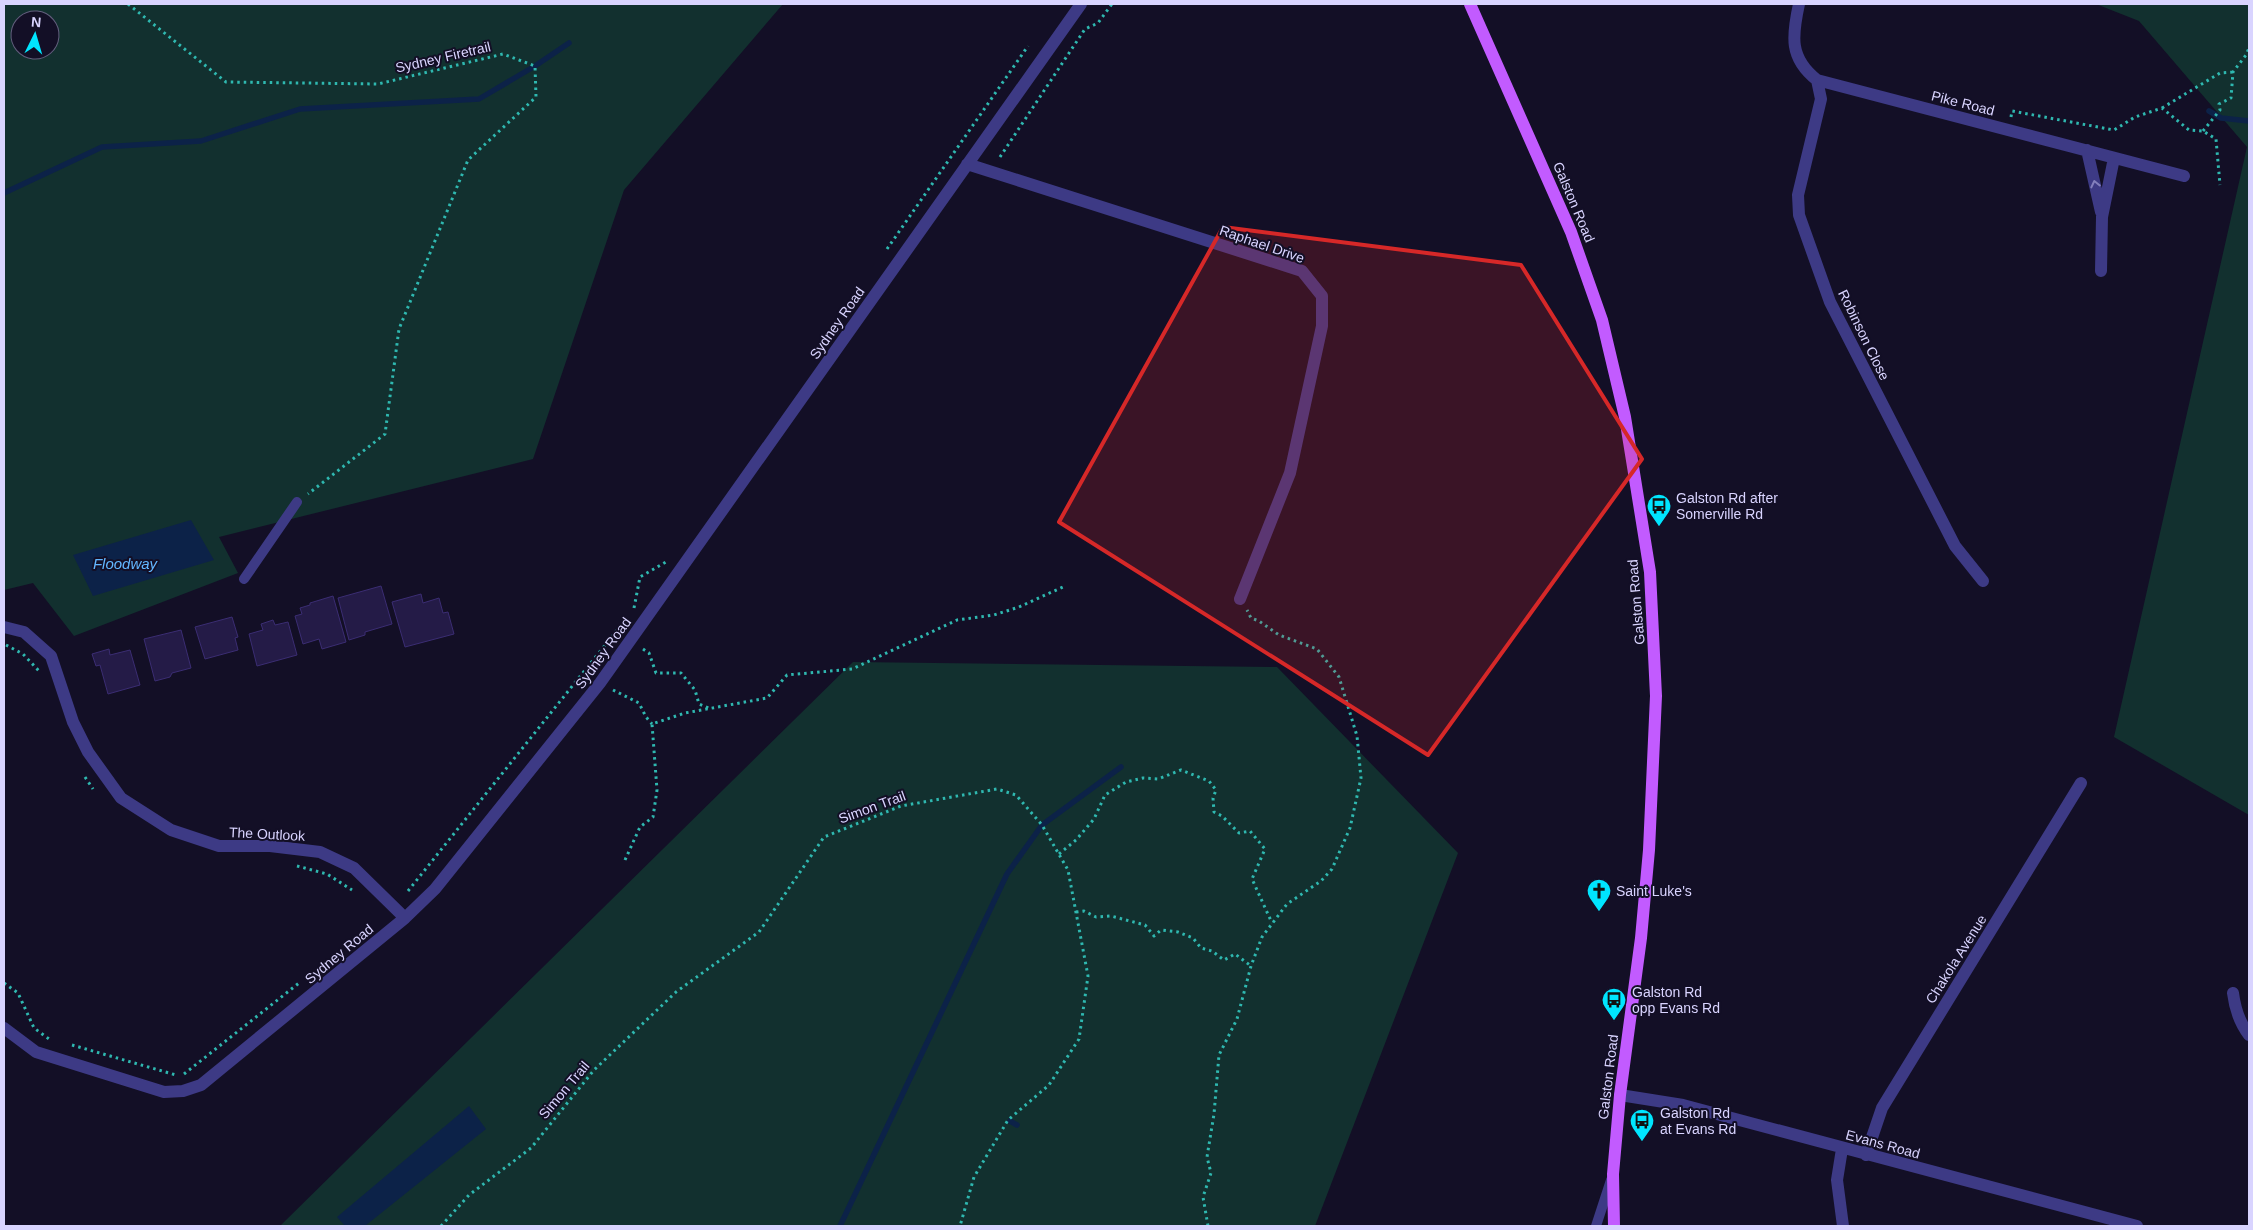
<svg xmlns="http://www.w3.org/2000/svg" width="2253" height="1230" font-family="Helvetica,sans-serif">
	<rect width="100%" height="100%" fill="#130f26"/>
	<path fill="#12302f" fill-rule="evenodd" d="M4 4H783L624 190 533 459 219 537 238 573 74 636 33 583 4 590ZM20 20H50V50H20Z
		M2096 4H2249V815L2114 737 2247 147 2139 21Z
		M853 662 1277 667 1458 853 1315 1226H280Z"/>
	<path fill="#0c2248" d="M191 520 214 560 93 596 73 555Z
		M469 1106 486 1129 365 1226H345L337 1217Z"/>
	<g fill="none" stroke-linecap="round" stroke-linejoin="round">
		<path stroke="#0c2248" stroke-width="5.5" d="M2209 111 2221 118 2249 121
			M4 193 102 147 201 141 300 109 479 99 535 66 569 43
			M1010 1121 1017 1125
			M840 1226 1007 874 1042 825 1121 767"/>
	</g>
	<path fill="#241b47" stroke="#3b2d73" d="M381 586 392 624 365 632V635L349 640 338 598Z
		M421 594 423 603 439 598 443 613 448 612 454 634 405 647 392 602Z
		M333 596 346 642 322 649 319 639 303 644 295 616 302 614 300 608 310 605V603Z
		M232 617 238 637 235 638 238 650 205 659 195 627Z
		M273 620 275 625 288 622 297 655 257 666 249 634 263 630 261 624Z
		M181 630 191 668 172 673 170 677 155 681 144 639Z
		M109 649 110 655 130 650 140 685 108 694 100 665 96 666 92 654Z"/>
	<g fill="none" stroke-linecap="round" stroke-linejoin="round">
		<path stroke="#2fb8b0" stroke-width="3" stroke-dasharray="2.5 4" stroke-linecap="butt" d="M128 4 226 82 378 84 503 54 535 66 536 97 468 160 399 329 385 434 308 494
			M2162 108 2220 73 2233 72
			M2011 117 2012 111 2114 130 2135 117 2162 108 2189 130 2203 131 2216 139 2220 185
			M2203 131 2220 110 2219 104 2231 98 2233 72 2246 55 2249 48
			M1000 157 1085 29 1098 23 1112 4
			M887 249 1028 46
			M634 608 640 577 666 562
			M6 645 23 654 40 672
			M643 649 649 653 656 673H681L695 690 699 704 711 709
			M613 690 639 703 646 717 652 724
			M85 777 93 789
			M1059 854 1076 840 1094 819 1105 795 1126 782 1143 778 1158 779 1181 770 1209 781 1216 790 1213 798 1214 812 1222 816 1239 833 1250 831 1265 849 1252 879 1272 923
			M625 860 640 827 653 817 657 790 652 724 685 713 767 698 787 675 852 669 957 620 994 615 1019 607 1065 586
			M297 866 327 874 352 890
			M408 891 618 629
			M1076 912 1084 911 1096 917 1111 916 1145 925 1154 936 1161 930 1178 932 1193 938 1201 948 1212 951 1224 960 1235 954 1251 966
			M4 983 18 993 34 1028 49 1039
			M72 1045 176 1075
			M184 1074 299 983
			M441 1226 469 1195 531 1148 594 1070 676 992 759 932 824 837 901 806 997 789 1016 795 1042 825 1068 870 1088 976 1079 1039 1049 1085 1008 1120 974 1177 960 1226
			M1208 1226 1203 1197 1211 1173 1207 1157 1214 1114 1219 1055 1237 1019 1251 966 1262 937 1287 904 1321 881 1332 869 1350 828 1361 778 1357 736 1339 677 1317 649 1279 635 1259 621 1251 618 1247 610"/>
		<path stroke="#3d3a85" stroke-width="10" d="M244 579 297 502
			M1596 1226 1611 1180"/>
		<path stroke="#3d3a85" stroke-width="12" d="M1799 4C1792 36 1789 58 1817 80L2184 176
			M1817 80 1821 99 1798 195 1799 215 1830 302 1955 546 1983 581
			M2087 150 2101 212
			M967 164 1302 271 1322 296V326L1290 473 1240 599
			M2101 271 2102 217 2114 158
			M4 627 24 632 51 656 73 722 88 752 121 798 171 830 219 846H270L320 852 354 868 405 918
			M2233 993C2235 1009 2239 1022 2249 1035
			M4 1028 36 1052 164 1092 183 1091 201 1085 405 918 435 889 600 683 1081 4
			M1620 1095 1683 1105 2137 1226
			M1842 1149 1837 1180 1843 1226
			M1866 1155 1882 1108 2081 783"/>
		<path stroke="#c25bff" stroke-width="12" d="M1470 4 1571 232 1602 320 1625 417 1650 572 1656 696 1649 850 1641 938 1620 1095 1613 1174 1614 1226"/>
	</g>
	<defs><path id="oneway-chevron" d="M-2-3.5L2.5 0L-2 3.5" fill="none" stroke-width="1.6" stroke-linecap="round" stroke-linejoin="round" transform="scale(1.25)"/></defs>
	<use stroke="#837fbc" href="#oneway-chevron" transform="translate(2095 184) rotate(-103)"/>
	<path fill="#d62828" fill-opacity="0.2" stroke="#d62828" stroke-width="4" stroke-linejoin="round" d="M1223 227 1521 265 1642 459 1428 755 1059 522Z"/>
	<defs>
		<symbol id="bus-pin" viewBox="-11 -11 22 30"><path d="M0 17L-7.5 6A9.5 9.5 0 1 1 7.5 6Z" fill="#00e5ff" stroke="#130f26"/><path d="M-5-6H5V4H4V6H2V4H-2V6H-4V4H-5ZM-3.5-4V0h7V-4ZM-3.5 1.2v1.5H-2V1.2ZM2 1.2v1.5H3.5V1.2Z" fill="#111"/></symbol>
		<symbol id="church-pin" viewBox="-11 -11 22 30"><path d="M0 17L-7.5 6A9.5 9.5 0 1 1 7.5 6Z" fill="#00e5ff" stroke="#130f26"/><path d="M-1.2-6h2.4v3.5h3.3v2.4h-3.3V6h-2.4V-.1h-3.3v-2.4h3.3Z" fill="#111"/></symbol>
	</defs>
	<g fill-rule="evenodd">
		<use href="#bus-pin" x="1645" y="492" width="28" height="38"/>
		<use href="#church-pin" x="1585" y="877" width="28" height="38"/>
		<use href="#bus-pin" x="1600" y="986" width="28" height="38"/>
		<use href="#bus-pin" x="1628" y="1107" width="28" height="38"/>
	</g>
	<g text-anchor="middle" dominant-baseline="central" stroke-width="4" stroke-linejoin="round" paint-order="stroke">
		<g font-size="14" fill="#d9d4ff" stroke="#130f26">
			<text transform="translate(443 57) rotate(-13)">Sydney Firetrail</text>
			<text transform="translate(1963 103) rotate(14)">Pike Road</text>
			<text transform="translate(1574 202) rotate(67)">Galston Road</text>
			<text transform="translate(1262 244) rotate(19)">Raphael Drive</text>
			<text transform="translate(837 323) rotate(-55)">Sydney Road</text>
			<text transform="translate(1864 335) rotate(64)">Robinson Close</text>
			<text transform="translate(1636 602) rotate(-95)">Galston Road</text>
			<text transform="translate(603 653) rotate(-54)">Sydney Road</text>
			<text transform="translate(872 807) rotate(-20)">Simon Trail</text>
			<text transform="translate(267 834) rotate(3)">The Outlook</text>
			<text transform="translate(339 954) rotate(-40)">Sydney Road</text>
			<text transform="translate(1956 959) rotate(-58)">Chakola Avenue</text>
			<text transform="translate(1608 1077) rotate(-83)">Galston Road</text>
			<text transform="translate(564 1090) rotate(-50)">Simon Trail</text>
			<text transform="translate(1883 1144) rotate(15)">Evans Road</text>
		</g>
		<g font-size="14" fill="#d9d4ff" stroke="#130f26" text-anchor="start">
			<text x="1676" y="498">Galston Rd after<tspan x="1676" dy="16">Somerville Rd</tspan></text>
			<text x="1616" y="891">Saint Luke's</text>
			<text x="1632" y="992">Galston Rd<tspan x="1632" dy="16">opp Evans Rd</tspan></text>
			<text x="1660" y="1113">Galston Rd<tspan x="1660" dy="16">at Evans Rd</tspan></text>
		</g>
		<g font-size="15" font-style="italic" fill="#62b6ff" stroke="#130f26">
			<text x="125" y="563">Floodway</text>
		</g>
	</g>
	<rect width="2253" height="1230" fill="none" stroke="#d9d4ff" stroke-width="10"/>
	<g transform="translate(35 35) rotate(5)"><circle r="24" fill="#130f26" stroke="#625e7d"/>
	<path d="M0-4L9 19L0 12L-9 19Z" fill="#00e5ff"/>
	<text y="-8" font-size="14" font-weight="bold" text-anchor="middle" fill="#d9d4ff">N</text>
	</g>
</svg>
